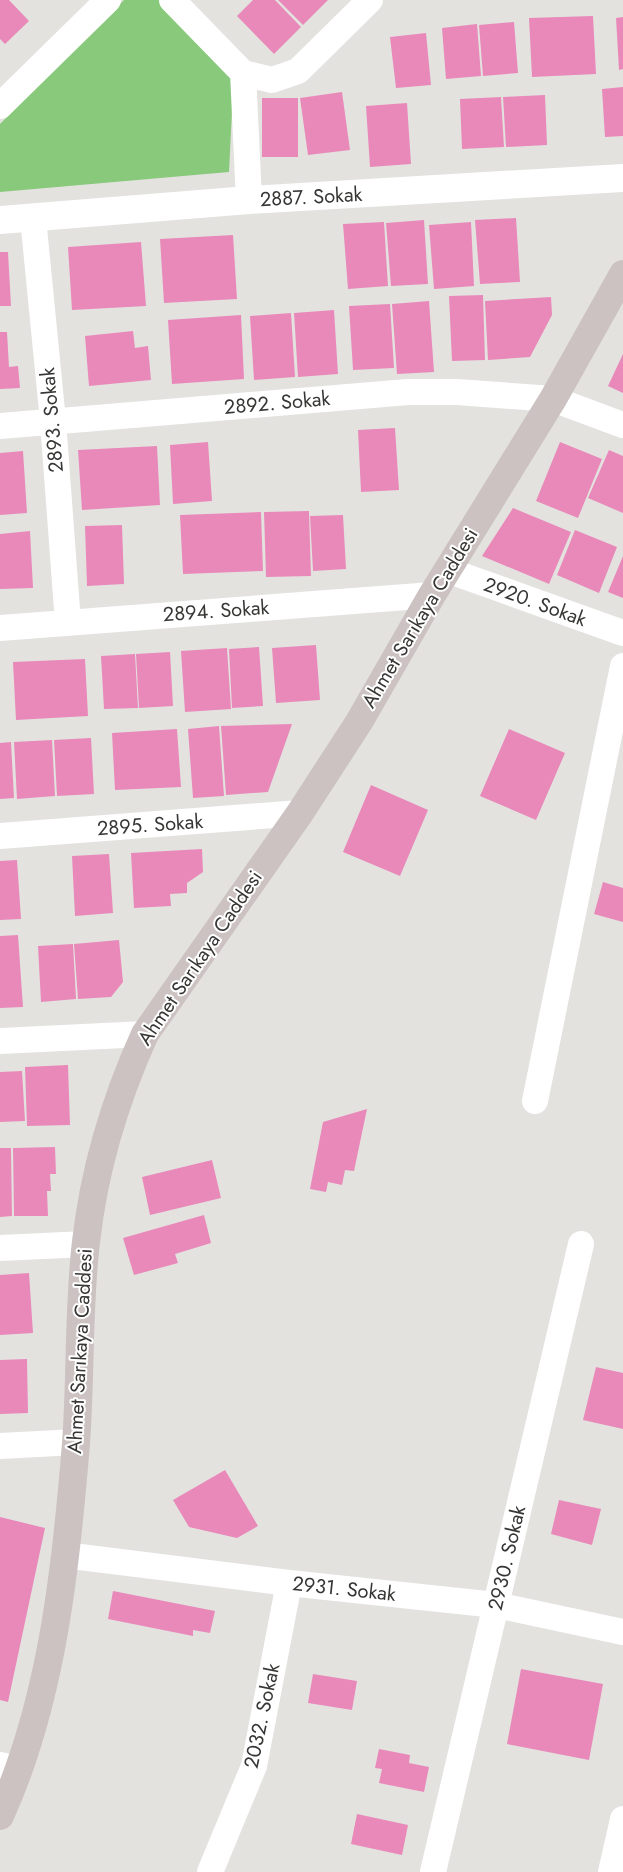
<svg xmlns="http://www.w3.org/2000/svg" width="623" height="1872" font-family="Jost,sans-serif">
	<rect width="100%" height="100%" fill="#e4e2df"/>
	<path fill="#88c97b" d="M124 0H173L234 70 229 172 0 192V124Z"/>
	<path fill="#e889ba" d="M0 0H9L29 21 5 44 0 39Z
		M253 0H275L301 27 274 54 237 16Z
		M278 0H328L303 25Z
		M593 16 596 74 532 77 529 18Z
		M623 17V69L619 70 616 18Z
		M514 22 518 73 483 76 479 25Z
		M477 24 481 76 446 79 442 28Z
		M426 33 431 85 396 88 390 37Z
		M623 87V136L605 137 602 89Z
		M342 92 350 150 308 155 300 98Z
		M545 95 547 145 506 147 503 97Z
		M501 97 504 147 462 149 460 99Z
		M262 98H298V157H262Z
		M407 103 411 164 370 167 366 106Z
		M516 218 520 282 480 284 475 220Z
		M424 220 428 284 391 286 386 223Z
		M384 222 388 286 348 289 343 224Z
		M471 222 474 286 434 289 429 225Z
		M233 235 237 299 164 303 160 239Z
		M141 242 146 306 72 310 68 247Z
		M0 252H8L11 306H0Z
		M483 295 485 360 452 361 449 296Z
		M551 297 552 315 530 357 488 360 485 301Z
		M429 301 434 372 397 374 392 304Z
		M390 304 394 368 353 370 349 306Z
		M334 310 338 374 298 377 294 313Z
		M291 313 295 377 254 380 250 316Z
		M241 315 244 379 172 384 168 320Z
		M133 331 135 348 148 346 151 380 89 386 85 336Z
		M0 332H7L9 367 18 366 20 388 0 389Z
		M623 354V393L608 386Z
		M395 428 399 490 361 492 358 430Z
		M208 442 212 501 173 504 170 445Z
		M560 442 602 459 578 518 536 501Z
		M157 446 160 505 82 510 78 450Z
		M609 450 623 456V513L588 498Z
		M23 451 27 513 0 515V453Z
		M513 508 571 532 549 584 482 556Z
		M309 511 311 576 266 577 264 512Z
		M261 512 263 571 183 574 180 515Z
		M343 515 346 569 313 571 310 516Z
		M122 525 124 584 87 586 85 526Z
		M575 530 617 547 599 593 557 575Z
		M30 531 33 588 0 589V534Z
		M623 556V598L608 592Z
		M316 645 320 700 276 703 272 648Z
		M259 647 263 706 232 708 229 649Z
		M227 648 231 709 185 712 181 651Z
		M170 652 173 706 139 708 136 654Z
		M135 654 138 708 104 709 101 656Z
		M85 659 88 716 16 720 13 662Z
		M292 724 268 792 226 795 221 726Z
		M219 726 224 796 193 798 188 729Z
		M177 729 181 787 115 790 112 733Z
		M509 729 565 753 536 820 480 796Z
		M91 738 94 794 57 796 54 740Z
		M52 740 55 796 17 799 14 742Z
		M11 742 14 798 0 799V743Z
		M371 785 428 810 400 876 343 852Z
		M202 849 203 872 187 883V893L170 894 171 906 134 908 131 853Z
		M109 854 113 913 75 916 72 856Z
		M17 860 21 919 0 920V861Z
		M603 882 623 888V922L594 914Z
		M18 935 23 1007 0 1008V936Z
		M119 940 123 982 111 997 78 999 74 944Z
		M73 944 76 999 41 1002 38 946Z
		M68 1065 70 1125 27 1126 25 1067Z
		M22 1071 25 1121 0 1122V1072Z
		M367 1109 354 1171 345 1170 342 1185 328 1182 326 1192 310 1189 323 1122Z
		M55 1147 56 1174H50L51 1191H47L48 1216H14L13 1148Z
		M0 1148H11L12 1216 0 1217Z
		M212 1160 221 1198 150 1215 142 1177Z
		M204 1215 211 1243 175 1254 178 1263 134 1275 123 1238Z
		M29 1273 33 1333 0 1335V1275Z
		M27 1359 28 1413 0 1414V1360Z
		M596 1367 623 1373V1429L583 1420Z
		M225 1470 258 1526 237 1538 189 1527 173 1500Z
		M559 1500 601 1509 592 1545 551 1534Z
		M0 1517 45 1528 8 1702 0 1700Z
		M113 1591 215 1611 210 1633 193 1630V1636L108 1619Z
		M521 1669 603 1684 589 1760 507 1744Z
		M313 1674 357 1681 352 1710 308 1703Z
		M379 1749 410 1755 409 1763 429 1767 424 1792 379 1783 382 1769 375 1768Z
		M357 1814 408 1825 402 1855 351 1844Z"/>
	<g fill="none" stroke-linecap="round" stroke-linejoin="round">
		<path stroke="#fff" stroke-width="26" d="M172 0 243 73 249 200
			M243 73 272 80 298 71 370 0
			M0 106 108 0
			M33 218 53 421 68 623
			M0 426 408 392H457L553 399 623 425
			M447 570 623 633
			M0 628 432 595
			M0 836 300 813
			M0 1041 145 1034
			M535 1101 623 666
			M0 1248 86 1244
			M0 1446 76 1442
			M64 1555 289 1583 496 1605 623 1632
			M0 1765 19 1769
			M210 1872 254 1766 289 1583
			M433 1872 581 1244
			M611 1872 623 1819"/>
		<path stroke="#fff" stroke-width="28" d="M0 220 249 200 623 178"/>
		<path stroke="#ccc2c2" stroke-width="28" d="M0 1816C52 1701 66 1568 76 1443 81 1377 78 1309 86 1242 94 1170 115 1100 145 1034L300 813 359 722 432 595 553 399 623 274"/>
	</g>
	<g text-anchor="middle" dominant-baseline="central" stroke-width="4" stroke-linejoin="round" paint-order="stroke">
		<g font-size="20" fill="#373635" stroke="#fff">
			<text transform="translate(311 197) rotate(-3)">2887. Sokak</text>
			<text transform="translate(277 403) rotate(-5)">2892. Sokak</text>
			<text transform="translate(52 420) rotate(-95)">2893. Sokak</text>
			<text transform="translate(535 602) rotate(20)">2920. Sokak</text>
			<text transform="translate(216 611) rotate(-4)">2894. Sokak</text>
			<text transform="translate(420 618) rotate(-59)">Ahmet Sarıkaya Caddesi</text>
			<text transform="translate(150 825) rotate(-4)">2895. Sokak</text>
			<text transform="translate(200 958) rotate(-56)">Ahmet Sarıkaya Caddesi</text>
			<text transform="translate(80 1351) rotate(-87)">Ahmet Sarıkaya Caddesi</text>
			<text transform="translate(507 1558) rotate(-77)">2930. Sokak</text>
			<text transform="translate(344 1589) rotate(6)">2931. Sokak</text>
			<text transform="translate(262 1716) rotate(-78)">2032. Sokak</text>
		</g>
	</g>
</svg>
